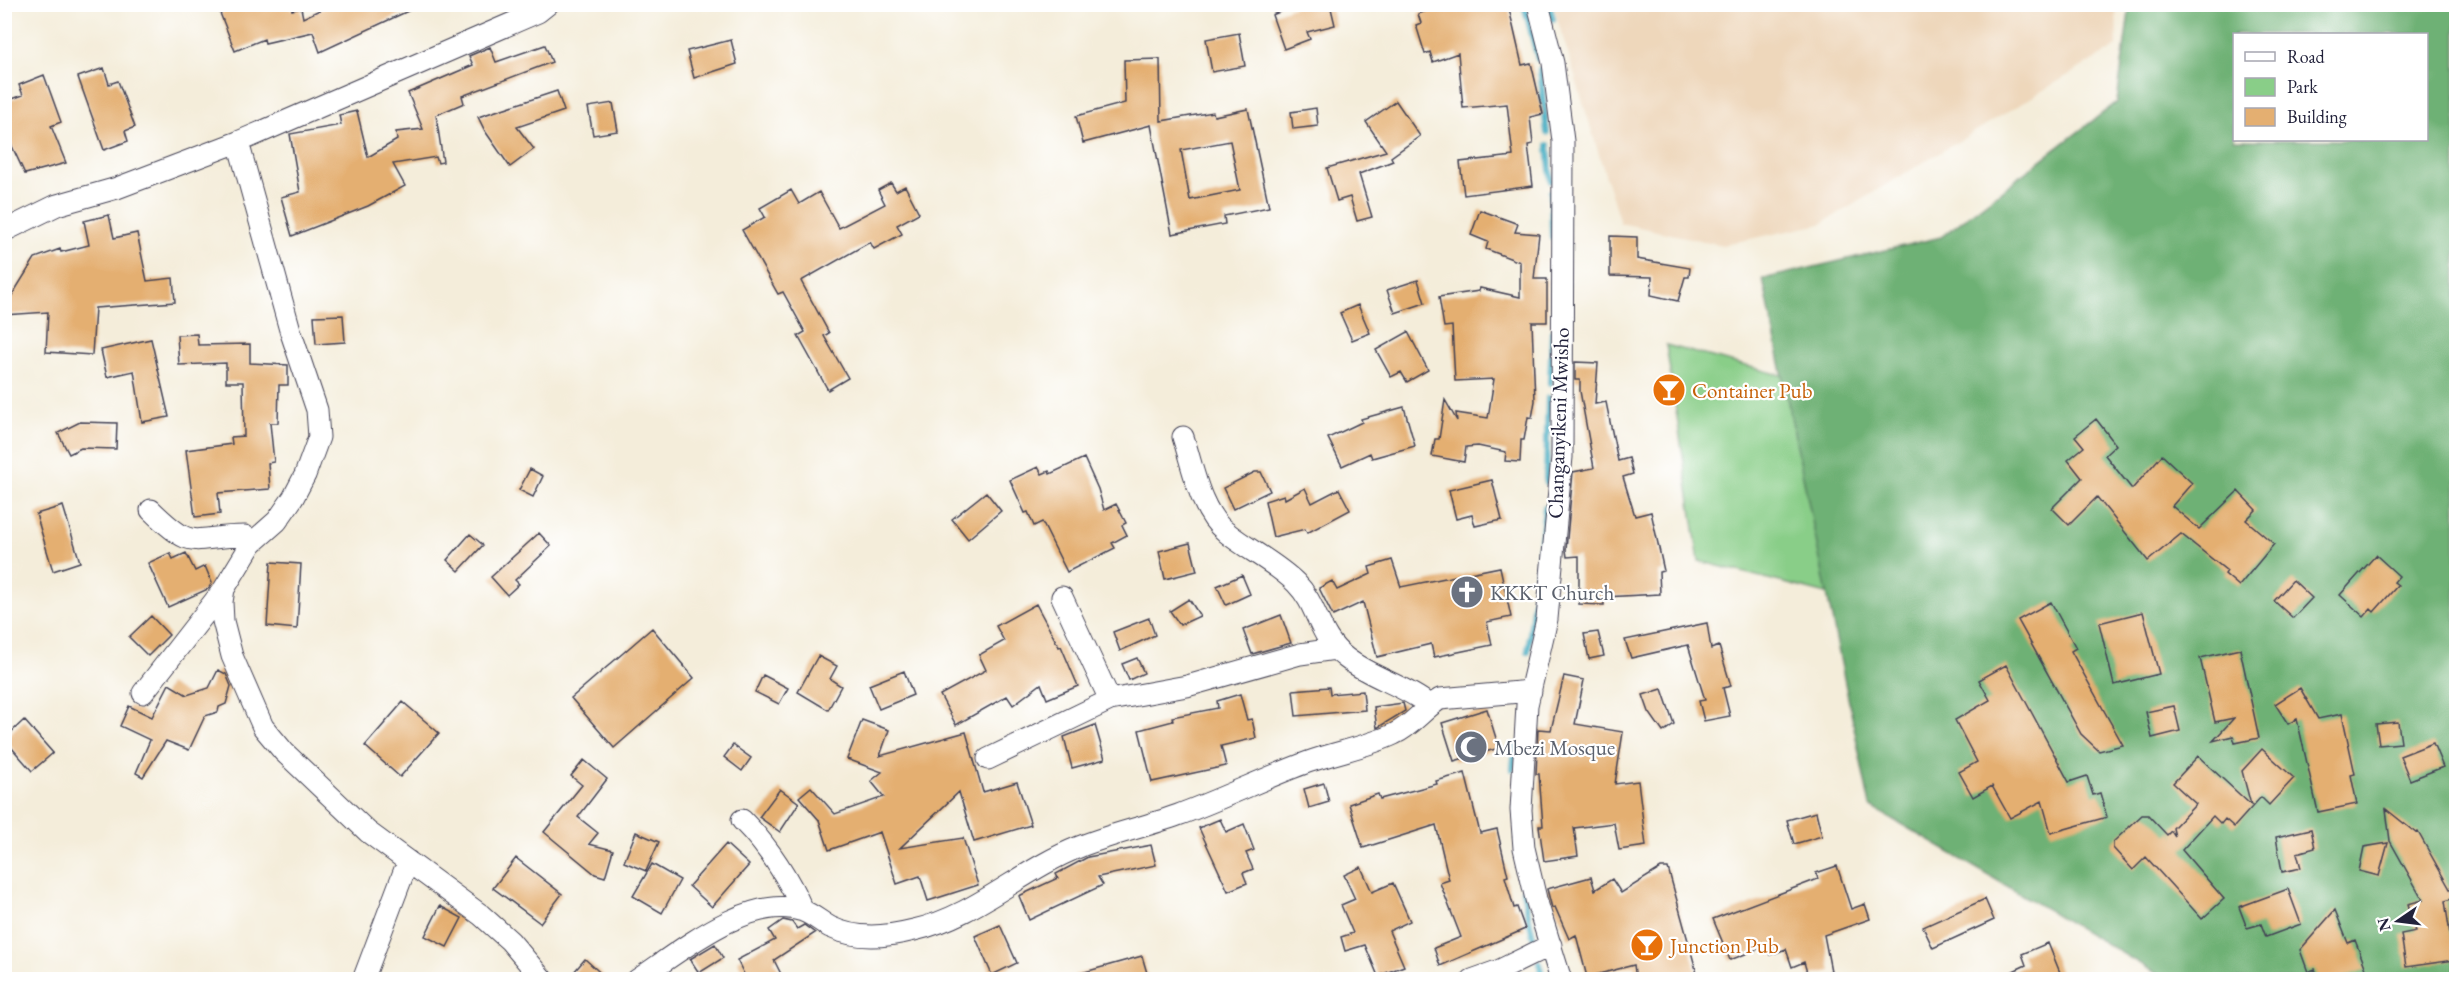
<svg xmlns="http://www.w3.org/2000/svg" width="2461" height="984" font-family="'EB Garamond',serif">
	<rect width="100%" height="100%" fill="#fff"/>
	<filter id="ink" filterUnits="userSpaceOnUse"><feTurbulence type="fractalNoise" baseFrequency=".0167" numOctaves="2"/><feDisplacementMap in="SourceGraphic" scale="12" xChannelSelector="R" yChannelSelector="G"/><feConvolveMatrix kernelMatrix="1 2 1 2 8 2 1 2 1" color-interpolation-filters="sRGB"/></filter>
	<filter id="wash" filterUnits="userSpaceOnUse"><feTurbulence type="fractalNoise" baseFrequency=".008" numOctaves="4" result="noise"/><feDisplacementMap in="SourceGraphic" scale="24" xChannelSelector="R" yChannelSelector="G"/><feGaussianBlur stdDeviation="1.35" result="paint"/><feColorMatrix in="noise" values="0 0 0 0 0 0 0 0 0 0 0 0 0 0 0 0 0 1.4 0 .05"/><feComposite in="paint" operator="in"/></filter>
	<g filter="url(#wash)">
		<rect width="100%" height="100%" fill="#f4edda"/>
		<path fill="#eed7bb" d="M1553 5H2116L2117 46 1821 224 1722 245 1620 223Z"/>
		<path fill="#89ce88" stroke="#567862" stroke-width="1.5" d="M1666 345 2034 441 1988 636 1699 561Z"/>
		<path fill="#6eb174" stroke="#486a58" stroke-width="1.5" fill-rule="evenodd" d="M2130 5H2456V979H2166L1870 806 1763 279 1941 237 2117 102ZM2234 34H2426V140H2234Z"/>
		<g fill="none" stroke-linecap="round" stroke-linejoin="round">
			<path stroke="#42acc1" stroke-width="6" d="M1524 4 1538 59
				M1549 4 1553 19
				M1540 70 1547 133
				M1548 145 1551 181
				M1551 192 1552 238
				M1550 383 1552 332
				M1546 483 1548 398
				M1528 651 1545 508
				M1513 769 1515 746
				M1523 890 1533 937
				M1539 962 1543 980"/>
		</g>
		<g id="blocks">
			<path fill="#e4af71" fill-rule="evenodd" d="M243 4 247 8 260 4H291L292 10 301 8 303 18 332 4H423L320 52 313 32 265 43 264 39 235 51 220 13Z
				M1300 4H1330L1335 25 1307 32 1310 39 1284 49 1272 15Z
				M1447 4H1508L1522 65 1531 63 1543 114 1530 117 1533 144 1528 145 1533 186 1464 195 1460 162 1513 156 1507 104 1463 108 1458 53 1433 62 1430 52 1425 54 1416 25 1421 23 1418 14Z
				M1239 33 1245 66 1212 72 1206 39Z
				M731 40 737 64 694 78 687 51Z
				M545 45 552 62 462 96 464 103 436 115 443 162 438 163 436 157 393 164 405 186 368 206 292 236 281 197 300 192 290 134 341 125 339 115 357 111 368 157 397 140 396 132 423 129 408 93 473 65 469 56 490 47 496 62Z
				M1160 59 1161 121 1213 112 1214 116 1248 109 1269 207 1224 216 1225 224 1172 234 1151 125 1083 143 1076 116 1125 103 1124 60ZM1230 141 1240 190 1190 200 1181 150Z
				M104 68 109 84 118 81 135 127 125 131 128 141 104 150 78 77Z
				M44 75 61 122 51 126 66 163 25 174 4 129V102L23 95 19 85Z
				M557 91 564 111 517 127 534 149 510 167 485 131 478 117Z
				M1396 101 1420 136 1391 157 1393 161 1359 174 1372 217 1357 221 1350 197 1337 201 1327 168 1386 151 1366 122Z
				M613 103 618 131 593 135 588 107Z
				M1316 108 1318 126 1293 129 1291 112Z
				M891 183 896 191 905 186 919 213 897 225 902 234 874 249 870 242 801 281 829 333 824 336 848 378 828 390 798 336 805 332 783 292 778 294 742 230 765 217 760 208 791 190 799 204 819 192 839 228 885 204 878 190Z
				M1480 210 1518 224 1515 232 1539 234 1534 279H1547V322H1532L1535 401 1532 418 1528 417 1524 440H1521L1520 462 1505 461 1506 452 1478 446 1466 447 1464 462 1432 456 1435 439H1439L1445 400 1457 421 1456 413 1488 418 1494 379 1455 381 1452 326 1444 327 1439 297 1479 291 1480 288 1520 297V262L1486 249 1488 242 1471 235Z
				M109 215 114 238 137 233 147 281 173 278 175 302 95 308 92 355 46 352 48 312 4 315V308L35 258 60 249 61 252 89 245 84 221Z
				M1610 236 1637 237V259L1690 268 1689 277H1685L1678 301 1651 295 1652 277 1610 276Z
				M1418 280 1425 303 1395 313 1387 290Z
				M1358 305 1370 333 1352 340 1340 313Z
				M343 315 345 342 316 344 314 316Z
				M1408 332 1428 370 1407 382 1401 372 1391 377 1376 350Z
				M197 334 198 345 250 344V363L288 365V385H279L278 423H270L274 462 268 463 270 489 218 493 220 514 195 517 186 450 232 444 231 437 244 436 243 382H226V363L179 365 177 335Z
				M151 339 169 417 142 422 134 371 107 377 101 350Z
				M1575 362 1598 363 1595 404 1606 402 1618 461 1629 458 1633 474 1623 477 1635 516 1651 512 1664 571 1659 572 1660 594 1604 597V605L1579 604V556L1567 557 1566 550 1573 472 1594 468 1580 391V380H1575Z
				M1404 407 1415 446 1372 458 1370 453 1342 466 1328 438 1362 422 1361 419Z
				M2096 419 2116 445 2105 455 2132 489 2162 455 2192 483 2172 506 2199 529 2238 491 2256 510 2246 520 2274 544 2239 586 2225 574 2227 571 2181 534 2148 561 2097 497 2069 525 2052 508 2082 478 2068 460 2084 447 2075 436Z
				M80 422 117 423 116 449 81 448 69 454 58 433Z
				M1084 458 1098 489 1104 510 1116 504 1126 523 1122 525 1127 535 1112 543 1115 548 1067 572 1042 522 1034 526 1028 512 1025 513 1010 480 1038 467 1042 474 1049 471 1050 474Z
				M530 469 543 476 533 497 519 490Z
				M1255 472H1261L1270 491 1233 509 1223 488Z
				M1492 480 1502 520 1475 526 1472 515 1456 519 1449 490Z
				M1305 488 1312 503 1339 489 1350 510 1307 533 1305 529 1273 537 1265 501 1284 495 1285 499Z
				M986 492 1001 511 968 539 952 519Z
				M63 506 80 562 53 571 36 514Z
				M539 533 551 546 515 580 519 584 507 595 491 577Z
				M470 534 483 545 459 571 447 560Z
				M1190 543 1197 571 1165 579 1159 551Z
				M170 553 173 559 186 553 195 571 205 566 212 583 208 589 168 607 148 563Z
				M2376 555 2399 576 2394 582 2398 585 2374 612 2371 609 2364 617 2340 595Z
				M1392 560 1401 587 1500 567 1511 617 1487 622 1492 645 1434 657 1431 644 1377 657 1363 602 1333 616 1319 588 1332 581 1337 590 1371 574 1369 567Z
				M271 562 301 564 297 629 267 626Z
				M1242 575 1250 594 1226 605 1217 586Z
				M2293 580 2312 598 2293 618 2274 601Z
				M1189 599 1200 616 1180 625 1170 611Z
				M2051 602 2076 648 2071 651 2123 745 2099 751 2081 734 2018 620Z
				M1036 604 1059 647 1061 646 1078 686 1047 699 1041 684 1013 705 1007 696 956 725 940 695 986 670 979 655 1004 641 996 626Z
				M2143 612 2159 674 2114 685 2099 623Z
				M1281 615 1291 643 1252 654 1243 630Z
				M151 616 169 635 148 656 129 637Z
				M1149 618 1155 635 1120 651 1113 632Z
				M1707 623 1711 649 1719 646 1731 686 1723 688 1730 716 1704 721 1699 701 1705 700 1688 645 1631 658 1625 640Z
				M652 628 694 678 614 748 571 698Z
				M1598 632 1604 656 1589 659 1584 634Z
				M2240 649 2259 738 2235 743 2233 736 2213 741 2234 718 2215 722 2200 658Z
				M818 656 837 666 830 679 841 686 828 710 798 692Z
				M1137 658 1144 673 1129 680 1122 664Z
				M2006 665 2069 782 2087 776 2093 795 2100 793 2107 817 2051 833 2042 801 2010 818 1992 786 1973 797 1959 772 1977 762 1955 720 1990 700 1979 680Z
				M218 670 226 674 231 686 226 704 219 707 218 712 205 716 189 750 166 741 143 777 136 773 150 740 120 726 129 706 152 717 169 684 187 695 209 688Z
				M904 671 913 695 879 709 869 685Z
				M763 675 788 688 779 704 755 692Z
				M1564 676 1584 680 1575 724 1623 732 1615 784 1638 781 1646 846 1619 850 1614 823 1574 828 1578 856 1544 861 1539 826H1543L1539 774H1536L1538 729 1551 730Z
				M1329 687 1330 694 1363 691 1365 710 1296 716 1293 690Z
				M2300 688 2318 719 2342 714 2355 774 2351 775 2357 804 2318 812 2297 719 2288 724 2275 704Z
				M1662 689 1674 724 1663 732 1649 712 1643 695Z
				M1240 694 1247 720 1252 719 1256 738 1221 746 1226 766 1152 782 1139 730 1173 721 1172 717 1218 708 1217 701Z
				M403 702 439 733 400 777 365 746Z
				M1403 703 1405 711 1377 728 1374 707Z
				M2174 706 2180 731 2152 738 2146 712Z
				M1487 709 1499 748 1454 761 1442 723Z
				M24 720 53 753 32 771 4 739Z
				M862 720 889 730 880 756 966 732 983 792 1017 782 1031 825 974 842 959 792 900 848 963 838 978 885 928 901 920 876 897 884 880 832 829 850 819 820 799 797 811 787 835 814 884 797 871 781 882 772 847 759Z
				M2398 722 2401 743 2379 745 2376 724Z
				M1095 725 1105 759 1072 768 1064 737Z
				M2433 743 2443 767 2410 780 2400 756Z
				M733 745 751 758 742 771 724 757Z
				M2262 749 2294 778 2269 805 2261 797 2234 827 2225 819 2221 824 2213 816 2182 850 2224 899 2202 919 2146 857 2133 870 2113 848V842L2142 815H2148L2167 835 2171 831 2175 837 2173 828 2196 804 2173 783 2198 756 2251 805 2242 771Z
				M584 760 607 779 578 817 598 833 589 844 613 850 605 877 595 874 544 832 582 785 571 776Z
				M1465 773 1480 833 1497 829 1508 876 1505 877 1514 908 1517 907 1525 929 1440 966 1434 948 1461 937 1440 883 1449 880 1436 825 1363 848 1349 804 1378 794 1380 799 1437 784 1436 781Z
				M1324 783 1329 802 1309 808 1304 789Z
				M780 789 799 803 780 832 759 817Z
				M2386 809 2416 833 2418 832 2455 898 2445 901 2454 960 2406 967 2401 934 2416 931 2408 904 2423 900 2390 841Z
				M1816 812 1822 836 1794 844 1787 820Z
				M1220 819 1226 832 1244 824 1254 850 1246 853 1253 869 1243 873 1247 883 1228 891 1199 828Z
				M2311 829 2315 848 2297 853 2301 868 2282 872 2276 837Z
				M636 832 659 842 646 871 624 862Z
				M2388 843 2379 876 2359 871 2364 847Z
				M726 844 749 865 712 907 689 886Z
				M1151 845 1156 865 1098 877 1103 885 1029 920 1019 896 1058 878 1056 874 1088 857Z
				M516 858 562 894 540 923 493 888Z
				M652 864 680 880 662 913 633 896Z
				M1837 866 1851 909 1865 904 1870 919 1824 935 1831 971 1808 976 1804 962 1792 967 1786 949 1770 955 1766 946 1730 960 1713 919 1818 879 1816 873Z
				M1361 867 1372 892 1393 883 1410 921 1389 931 1404 966 1378 976 1365 945 1345 951 1341 937 1353 933 1341 905 1355 899 1344 875Z
				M1661 868H1668L1698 977 1636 980 1634 965 1587 977 1576 935 1569 939 1555 907 1552 908 1547 889 1591 877 1595 890 1612 879 1621 893Z
				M2288 889 2301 924 2266 937 2261 924 2247 928 2239 907Z
				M1985 899 1994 920 1933 948 1923 927Z
				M440 906 462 918 447 947 425 936Z
				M2335 910 2348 943 2355 940 2366 969 2336 980H2319L2315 969 2308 972 2300 950Z
				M783 920 792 922 797 929 804 925 815 933 774 960 784 980H747L737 960 775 940 769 930Z
				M1000 925 1017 963 992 975 975 936Z
				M2048 943 2063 980H1994L2026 965 2022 954Z
				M715 944 723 958 699 973 690 959Z
				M1142 956 1149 980H1075L1074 975Z
				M585 959 608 980H567Z"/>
		</g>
	</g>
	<g filter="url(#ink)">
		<use href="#blocks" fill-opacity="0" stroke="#424053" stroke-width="1.5"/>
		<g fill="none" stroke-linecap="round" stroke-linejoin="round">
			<defs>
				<path id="minor" d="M1538 4 1553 63 1563 141 1562 457 1547 619 1527 705 1521 810 1524 848 1536 899 1561 980
					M238 142 290 330 317 410 319 437 305 475 293 498 277 521 252 543 224 589 222 602 223 621 232 656 263 727 284 752 368 832 481 915 510 941 543 980
					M4 231 57 205 117 188 238 142 538 12 548 4
					M1183 437C1193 467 1200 512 1226 532 1248 550 1276 563 1296 583 1319 606 1317 636 1346 658 1372 678 1404 685 1429 705
					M151 510C196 554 190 536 245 536L252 543
					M1062 597 1110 700
					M143 693 224 589
					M988 759 1110 700 1187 686 1300 654 1335 649
					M742 820C769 847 787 875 803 911
					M363 980 408 861
					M637 980C679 952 751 892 803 911 812 914 821 922 830 927 857 940 886 937 914 930 976 916 1021 870 1079 847 1111 834 1145 827 1178 815 1222 799 1264 778 1308 762 1336 752 1367 747 1394 734 1412 726 1423 709 1440 699L1531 691
					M1472 980 1500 970 1551 945"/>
			</defs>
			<use href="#minor" stroke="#424053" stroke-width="23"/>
			<use href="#minor" stroke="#fff" stroke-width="21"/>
		</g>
	</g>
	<defs>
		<symbol id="bar-disc" viewBox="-11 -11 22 22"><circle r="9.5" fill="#e8710a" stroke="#fff"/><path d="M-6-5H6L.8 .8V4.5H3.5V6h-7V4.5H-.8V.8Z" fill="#fff"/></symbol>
		<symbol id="church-disc" viewBox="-11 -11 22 22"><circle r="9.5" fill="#6b7280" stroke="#fff"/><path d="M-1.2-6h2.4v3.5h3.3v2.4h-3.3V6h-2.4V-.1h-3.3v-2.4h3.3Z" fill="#fff"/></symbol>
		<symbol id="mosque-disc" viewBox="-11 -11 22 22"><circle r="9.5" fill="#6b7280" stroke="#fff"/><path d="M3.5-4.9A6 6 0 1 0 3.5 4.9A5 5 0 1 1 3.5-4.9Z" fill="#fff"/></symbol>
	</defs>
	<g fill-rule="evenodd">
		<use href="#bar-disc" x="1650" y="371" width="38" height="38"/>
		<use href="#church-disc" x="1448" y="573" width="38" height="38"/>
		<use href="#mosque-disc" x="1452" y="728" width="38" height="38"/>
		<use href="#bar-disc" x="1628" y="926" width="38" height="38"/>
	</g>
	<g text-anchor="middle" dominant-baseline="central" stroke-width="4.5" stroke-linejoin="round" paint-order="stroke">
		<g font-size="21" fill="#c56008" stroke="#fff" text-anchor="start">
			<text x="1692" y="390">Container Pub</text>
			<text x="1670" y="945">Junction Pub</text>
		</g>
		<g font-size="21" fill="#22223b" stroke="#fff">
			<text transform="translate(1558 423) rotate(-88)">Changanyikeni Mwisho</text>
		</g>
		<g font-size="21" fill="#5b616d" stroke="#fff" text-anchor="start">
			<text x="1490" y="592">KKKT Church</text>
			<text x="1494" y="747">Mbezi Mosque</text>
		</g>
	</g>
	<rect width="2461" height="984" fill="none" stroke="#fff" stroke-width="24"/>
	<rect x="2233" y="33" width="195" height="108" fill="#ffffff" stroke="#a7a7b1" stroke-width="1.5"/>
	<rect x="2245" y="52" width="30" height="9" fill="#ffffff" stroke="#a7a7b1" stroke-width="1.5"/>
	<text x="2287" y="63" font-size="18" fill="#22223b">Road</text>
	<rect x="2245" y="78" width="30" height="18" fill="#89ce88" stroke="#a7a7b1" stroke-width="1.5"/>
	<text x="2287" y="93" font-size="18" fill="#22223b">Park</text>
	<rect x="2245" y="108" width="30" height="18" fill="#e4af71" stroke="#a7a7b1" stroke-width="1.5"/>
	<text x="2287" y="123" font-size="18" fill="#22223b">Building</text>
	<g transform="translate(2398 921) rotate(256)" stroke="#ffffff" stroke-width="4.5" paint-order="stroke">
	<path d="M0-4.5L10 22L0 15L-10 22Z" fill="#22223b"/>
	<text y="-9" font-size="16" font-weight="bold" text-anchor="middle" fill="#22223b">N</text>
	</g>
</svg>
